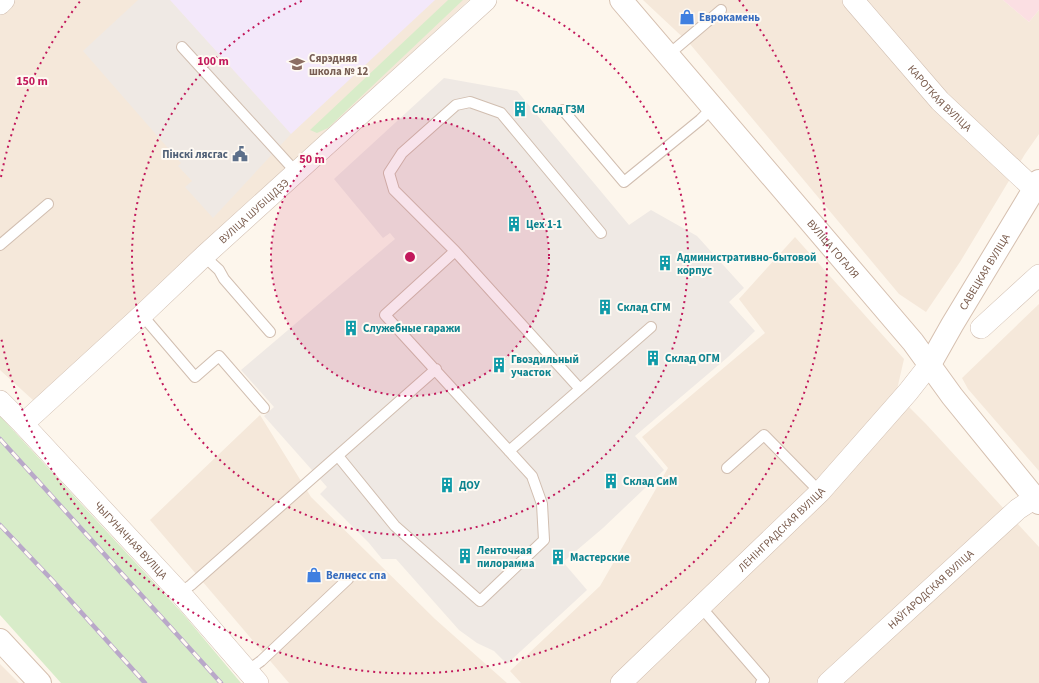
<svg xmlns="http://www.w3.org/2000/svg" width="1039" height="683" font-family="'Source Sans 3',sans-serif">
	<rect width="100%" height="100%" fill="#fdf6ec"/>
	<path fill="#f5e8da" d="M0 0H469L34 401 0 370Z
		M643 0H1003L1029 22 1039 10V134L1025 154 960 262 926 312 899 294 690 44Z
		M795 237 904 359 896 394 926 424 1039 547V683H521L510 671 600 586 668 468 642 437 765 333 739 299Z
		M1039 304V471L968 389 962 378Z
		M260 415 311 497 435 619 507 683H289L150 520Z
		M0 664 19 683H0Z"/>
	<path fill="#efe9e4" d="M138 0H170L291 134 213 218 185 187 192 181 178 166 181 163 83 51Z
		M444 78 517 91 629 225 651 210 697 236 744 288 729 302 755 331 728 357 635 436 664 470 603 528 563 562 587 590 507 664 494 651 477 643 459 630 396 559H382L369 543 320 494 327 487 264 416 274 407 241 370 395 239 390 233 383 238 334 179Z"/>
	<path fill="#f3e8fa" d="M170 0H435L291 134Z"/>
	<path fill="#fbdfe3" d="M1003 0H1039V10L1029 22Z"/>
	<path fill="#d8ecc9" d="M448 0H463L328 128 317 133 310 130Z
		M0 416 184 615 241 683H61L0 615Z"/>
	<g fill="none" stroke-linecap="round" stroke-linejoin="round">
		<defs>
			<path id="lane" d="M182 47 296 172
				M668 55 721 10
				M563 110 624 182 700 120 712 108
				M0 245 48 204
				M204 256 219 270 224 279 270 332
				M142 315 195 377 219 356 264 408
				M580 389 455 251 394 190 389 173 402 153 456 105 470 102 501 113 601 233
				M509 451 651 327
				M338 456 395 526 480 601 544 540 542 504 532 476 385 315 455 251
				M727 468 764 435 820 492
				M180 593 191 585 436 369
				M700 606 764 680 761 683
				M247 671 261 661 348 579"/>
			<g id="street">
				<path id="s1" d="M853 0 940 101 1034 189"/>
				<path d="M0 4 4 0"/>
				<path d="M981 328 1039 275"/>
				<path id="s2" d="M0 401 23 424 180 593 258 683"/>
				<path id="s3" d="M23 424 142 315 204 256 486 0"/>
				<path id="s4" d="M621 683 820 492 908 392 930 364"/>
				<path id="s5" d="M828 683 1018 509 1035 498"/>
			</g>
			<g id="secondary">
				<path id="s6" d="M621 0 913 342 952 396 1039 503"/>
				<path id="s7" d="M930 364 952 325 1039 181"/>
				<path d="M0 640 40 683"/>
			</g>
		</defs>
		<use href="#lane" stroke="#d1beb0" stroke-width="12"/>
		<use href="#street" stroke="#d1beb0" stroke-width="22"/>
		<use href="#secondary" stroke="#d6c0b0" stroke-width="24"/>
		<use href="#lane" stroke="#fff" stroke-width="10"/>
		<use href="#street" stroke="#fff" stroke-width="21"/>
		<use href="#secondary" stroke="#fff" stroke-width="22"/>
		<defs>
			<path id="rail" d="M0 439 221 683
				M0 525 53 581 145 683"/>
		</defs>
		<use href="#rail" stroke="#b9a8c9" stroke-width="4.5"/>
		<use href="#rail" stroke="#fffaf3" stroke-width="3" stroke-dasharray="9" stroke-linecap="butt"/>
	</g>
	<circle cx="410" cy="257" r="139" fill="#c2185b" fill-opacity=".12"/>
	<g fill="none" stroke="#c2185b" stroke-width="2" stroke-dasharray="2 4">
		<circle cx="410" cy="257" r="139"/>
		<path d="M516 0A278 278 0 1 1 304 0"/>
		<path d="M1 177A417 417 0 0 1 81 0M739 0A417 417 0 1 1 1 337"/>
	</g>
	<defs>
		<symbol id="shop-bare" viewBox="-9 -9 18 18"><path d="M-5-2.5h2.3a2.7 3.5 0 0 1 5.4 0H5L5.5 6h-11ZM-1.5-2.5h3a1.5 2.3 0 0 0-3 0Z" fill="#3f7fe0" stroke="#fffaf3" stroke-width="2.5" paint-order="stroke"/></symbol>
		<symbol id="school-bare" viewBox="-9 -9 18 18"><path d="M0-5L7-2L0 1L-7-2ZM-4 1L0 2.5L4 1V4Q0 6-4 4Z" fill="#8d6e63" stroke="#fffaf3" stroke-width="2.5" paint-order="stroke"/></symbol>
		<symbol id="building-bare" viewBox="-9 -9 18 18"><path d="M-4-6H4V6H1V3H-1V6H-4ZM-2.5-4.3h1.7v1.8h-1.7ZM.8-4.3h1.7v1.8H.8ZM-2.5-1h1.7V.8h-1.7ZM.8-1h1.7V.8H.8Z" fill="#0f9aa8" stroke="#fffaf3" stroke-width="2.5" paint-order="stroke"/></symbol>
		<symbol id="civic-bare" viewBox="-9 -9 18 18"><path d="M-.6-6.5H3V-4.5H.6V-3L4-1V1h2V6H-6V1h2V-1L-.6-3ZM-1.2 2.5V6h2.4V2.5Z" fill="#5c6f8a" stroke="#fffaf3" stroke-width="2.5" paint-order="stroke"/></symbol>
	</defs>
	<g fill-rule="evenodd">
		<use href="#shop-bare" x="676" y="6" width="22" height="22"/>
		<use href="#school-bare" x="286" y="53" width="22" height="22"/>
		<use href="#building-bare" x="509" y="98" width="22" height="22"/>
		<use href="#civic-bare" x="229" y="143" width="22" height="22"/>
		<use href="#building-bare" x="503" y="213" width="22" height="22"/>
		<use href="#building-bare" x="654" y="252" width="22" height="22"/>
		<use href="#building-bare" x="594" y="296" width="22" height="22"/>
		<use href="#building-bare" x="340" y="317" width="22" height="22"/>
		<use href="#building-bare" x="642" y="347" width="22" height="22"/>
		<use href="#building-bare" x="488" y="354" width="22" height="22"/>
		<use href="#building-bare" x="600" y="470" width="22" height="22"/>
		<use href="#building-bare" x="436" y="474" width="22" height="22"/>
		<use href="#building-bare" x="454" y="545" width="22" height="22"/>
		<use href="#building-bare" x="547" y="546" width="22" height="22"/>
		<use href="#shop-bare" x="303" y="564" width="22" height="22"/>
	</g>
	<g text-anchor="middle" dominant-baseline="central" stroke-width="4" stroke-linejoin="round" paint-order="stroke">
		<g font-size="11" font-weight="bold" fill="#366cbe" stroke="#fffaf3" text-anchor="start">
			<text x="699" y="17">Еврокамень</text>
			<text x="326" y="575">Велнесс спа</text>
		</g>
		<g font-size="11" font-weight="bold" fill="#785e54" stroke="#fffaf3" text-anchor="start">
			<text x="309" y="58">Сярэдняя<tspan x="309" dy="13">школа № 12</tspan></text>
		</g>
		<g font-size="11" fill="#7a5c4d" stroke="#fffaf3">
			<text stroke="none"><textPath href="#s1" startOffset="131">КАРОТКАЯ ВУЛІЦА</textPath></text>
			<text stroke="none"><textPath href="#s3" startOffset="314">ВУЛІЦА ШУБІЦІДЗЭ</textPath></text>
			<text stroke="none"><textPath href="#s6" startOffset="327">ВУЛІЦА ГОГАЛЯ</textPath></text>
			<text stroke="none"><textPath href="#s7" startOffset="107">САВЕЦКАЯ ВУЛІЦА</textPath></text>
			<text stroke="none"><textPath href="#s4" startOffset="222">ЛЕНІНГРАДСКАЯ ВУЛІЦА</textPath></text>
			<text stroke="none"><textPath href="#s2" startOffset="191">ЧЫГУНАЧНАЯ ВУЛІЦА</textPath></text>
			<text stroke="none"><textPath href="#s5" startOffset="139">НАЎГАРОДСКАЯ ВУЛІЦА</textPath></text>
		</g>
		<g font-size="11" font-weight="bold" fill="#0d838f" stroke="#fffaf3" text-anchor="start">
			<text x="532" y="109">Склад ГЗМ</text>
			<text x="526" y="224">Цех 1-1</text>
			<text x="677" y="257">Административно-бытовой<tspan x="677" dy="13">корпус</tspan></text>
			<text x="617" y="307">Склад СГМ</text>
			<text x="363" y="328">Служебные гаражи</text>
			<text x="665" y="358">Склад ОГМ</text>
			<text x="511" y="359">Гвоздильный<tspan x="511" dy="13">участок</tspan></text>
			<text x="623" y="481">Склад СиМ</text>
			<text x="459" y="485">ДОУ</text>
			<text x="477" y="550">Ленточная<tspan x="477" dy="13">пилорамма</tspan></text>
			<text x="570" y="557">Мастерские</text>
		</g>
		<g font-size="11" font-weight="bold" fill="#4e5e75" stroke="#fffaf3" text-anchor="end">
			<text x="228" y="154">Пінскі лясгас</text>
		</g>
	</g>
	<circle cx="410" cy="257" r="6" fill="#c2185b" stroke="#fffaf3" stroke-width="2"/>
	<g font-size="12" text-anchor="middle" font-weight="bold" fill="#c2185b" stroke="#fffaf3" stroke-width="4" stroke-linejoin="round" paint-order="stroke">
		<text x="213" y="65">100 m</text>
		<text x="32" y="85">150 m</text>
		<text x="312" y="163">50 m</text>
	</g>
</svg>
